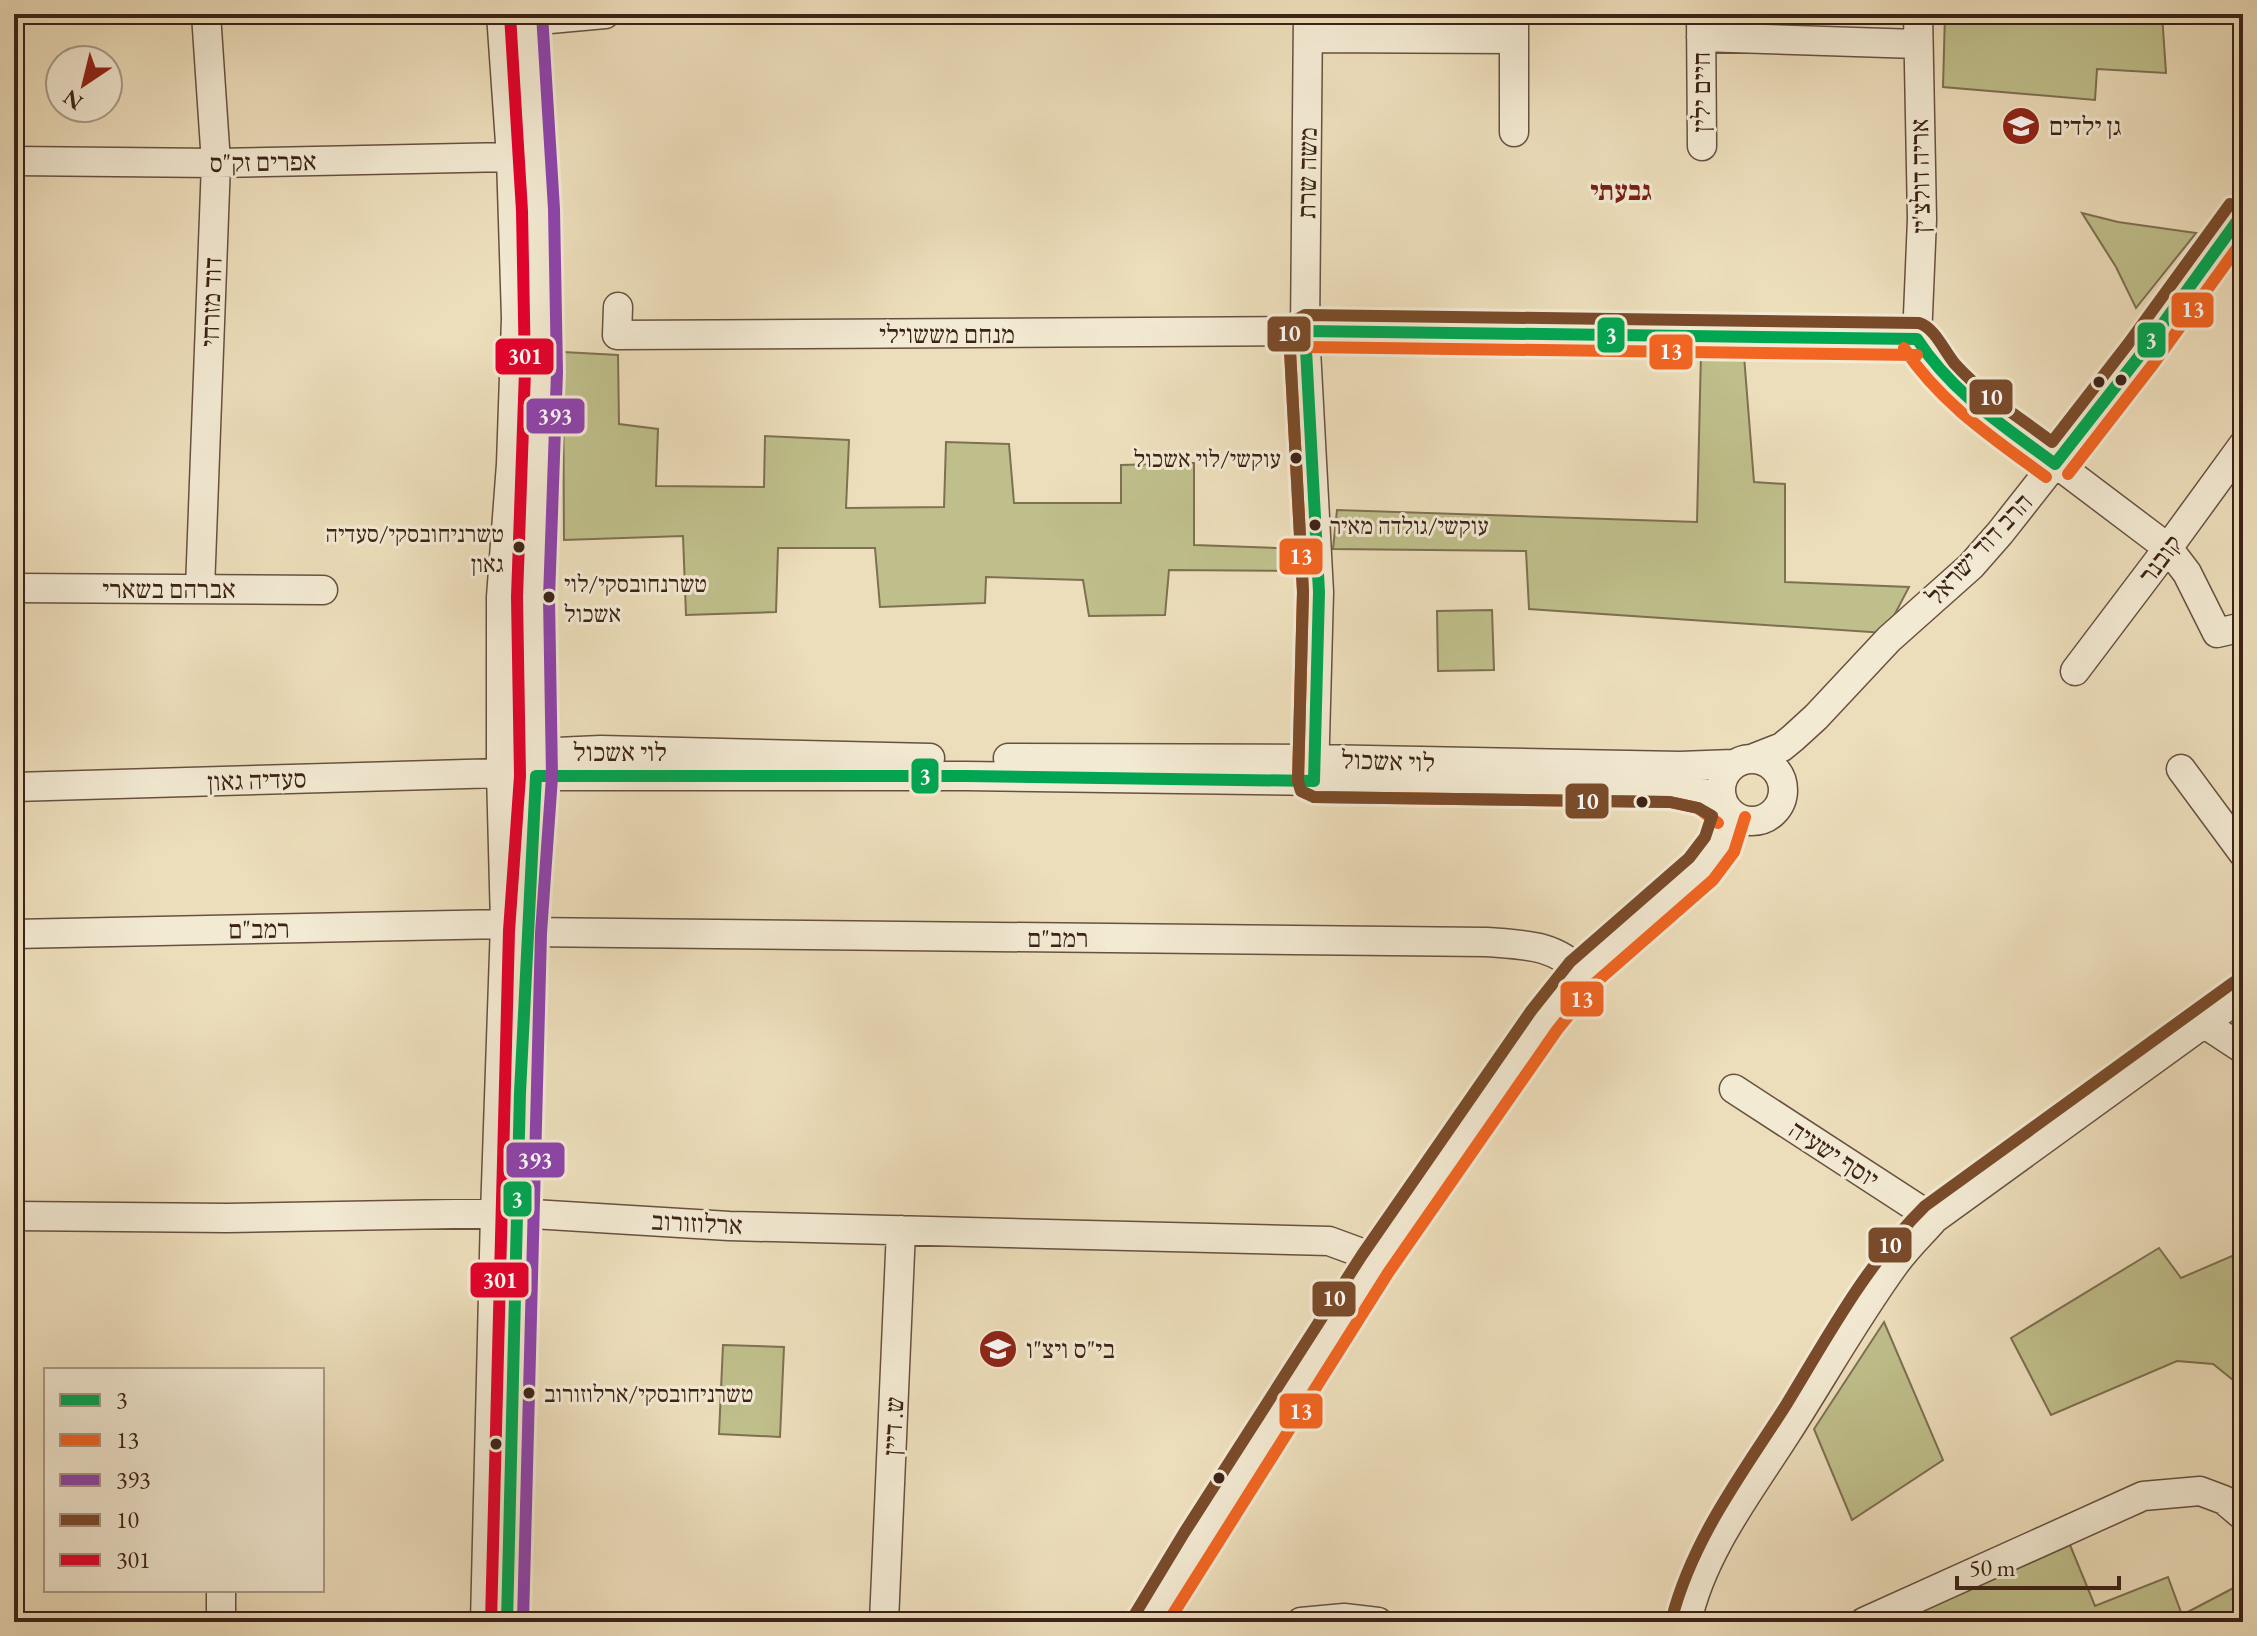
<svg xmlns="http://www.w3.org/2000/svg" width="2257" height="1636" font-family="'EB Garamond','Frank Ruhl Libre',serif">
	<rect width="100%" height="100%" fill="#eddebb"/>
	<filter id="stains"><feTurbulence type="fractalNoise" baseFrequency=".0025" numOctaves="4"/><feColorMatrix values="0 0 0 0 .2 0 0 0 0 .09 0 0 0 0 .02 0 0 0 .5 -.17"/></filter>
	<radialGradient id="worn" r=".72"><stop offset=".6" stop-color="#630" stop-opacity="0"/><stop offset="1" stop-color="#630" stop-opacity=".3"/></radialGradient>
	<path fill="#bfbf8b" stroke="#7e7052" stroke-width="2" d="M1945 14 2055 16 2056 14H2162L2166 73 2097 69 2095 100 1943 87Z
		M2082 213 2118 222 2196 233 2136 308 2116 267Z
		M563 352 618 355 619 424 658 429 656 486 764 487 765 436 849 440 846 508 944 507 946 442 1009 444 1014 503H1121V465L1194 463V545L1304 549 1307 571 1169 570 1165 615 1089 616 1083 580 986 577 985 603 880 607 875 548H778L776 612 686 615 683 536 564 540Z
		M1701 353 1744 356 1754 482 1785 484V582L1909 587 1885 633 1529 609 1526 551 1333 549 1337 510 1697 522Z
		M1492 610 1494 670 1438 671 1437 611Z
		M2159 1248 2181 1278 2232 1256 2243 1257V1374L2238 1384 2213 1364 2177 1361 2051 1415 2011 1338Z
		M1884 1322 1943 1460 1852 1520 1814 1429Z
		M723 1345 784 1347 780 1437 719 1434Z
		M2070 1545 2095 1606 2168 1577 2182 1615 2243 1583 2242 1622H1896Z"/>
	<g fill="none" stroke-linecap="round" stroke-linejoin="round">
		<defs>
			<path id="minor" d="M1308 14 1305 331 1319 592 1314 777
				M1701 14 1702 146
				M528 21 605 14
				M1701 37 1917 44
				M1308 38 1514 39
				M1514 132V14
				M14 161 216 163 511 157
				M618 307 617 335 1305 331 1917 339
				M1917 339 1927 356 1951 384 2168 548 2187 573 2217 633 2243 627
				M1917 339 1922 219 1918 14
				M14 588 323 590
				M200 589 216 163 206 14
				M2075 671 2168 548 2243 445
				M1008 758 1315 759 1680 766 1733 764
				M1754 758 1782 747 1793 738 1816 717 1889 639 1971 566 2000 533 2141 354 2243 213
				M1721 790a31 31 0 1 1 62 0a31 31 0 1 1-62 0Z
				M518 763 534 753 601 750 930 758
				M2181 769 2243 853
				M14 787 501 773 536 776H966L1671 786 1701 792 1724 805
				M525 932 1486 942C1525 945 1554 944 1582 973
				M14 934 505 924
				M2205 1024 2243 1049
				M1734 1089 1934 1219
				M14 1216 227 1218 516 1213 729 1226 1329 1241 1359 1252 1375 1264
				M221 1622V1590
				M485 1622 495 1214 505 924 501 773V597L511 464 516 318 511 157 501 14
				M507 1622 516 1213 525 932 536 776 533 598 541 371 538 210 526 14
				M884 1622 901 1230
				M1149 1622 1197 1542 1375 1264 1544 1020 1582 973 1701 869 1719 845 1730 812
				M1301 1622 1344 1618 1378 1622
				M1687 1622C1701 1554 1749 1492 1786 1434 1822 1378 1855 1319 1894 1265 1906 1248 1921 1234 1934 1219L2243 995
				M1864 1622 2143 1496 2200 1491 2224 1500 2243 1516"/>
		</defs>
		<use href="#minor" stroke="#685141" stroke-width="31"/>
		<use href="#minor" stroke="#f3ead3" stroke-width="28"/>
		<defs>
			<path id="bus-1" d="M1305 331 1917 339
				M1305 331 1319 592 1314 781
				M1917 339C1952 393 2004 426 2055 464
				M2055 464 2141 354 2243 213
				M536 776H966L1314 781
				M507 1622 520 1093 536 776"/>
			<path id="bus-2" d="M1289 332 1303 592 1298 781
				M1305 347 1917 355
				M1904 348C1940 403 1993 438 2046 477
				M2068 474 2154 363 2243 240
				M1314 797 1670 802 1698 808 1718 823
				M1168 1622 1388 1273 1557 1030 1594 984 1713 880 1734 852 1745 817"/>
			<path id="bus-3" d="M523 1622 541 933 552 777 549 598 557 372 554 209 542 14"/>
			<path id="bus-4" d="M1135 1614 1184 1533 1362 1255 1531 1011 1570 962 1689 858 1705 837 1712 816 1698 808 1670 802 1314 797 1301 791 1298 781 1303 592 1289 332 1292 322 1305 315 1919 323C1935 328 1944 351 1955 364 1983 395 2019 417 2052 442L2128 344 2230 204
				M1672 1618C1693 1538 1742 1474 1786 1405 1828 1336 1867 1263 1925 1206L2234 982"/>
			<path id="bus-5" d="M491 1622 509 931 520 776 517 597 525 371 522 211 510 15"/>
		</defs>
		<use href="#bus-1" stroke="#f3ead3" stroke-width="18"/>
		<use href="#bus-2" stroke="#f3ead3" stroke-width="18"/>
		<use href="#bus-3" stroke="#f3ead3" stroke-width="18"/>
		<use href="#bus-4" stroke="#f3ead3" stroke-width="18"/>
		<use href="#bus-5" stroke="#f3ead3" stroke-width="18"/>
		<use href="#bus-1" stroke="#00a651" stroke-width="12"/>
		<use href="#bus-2" stroke="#f26522" stroke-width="12"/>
		<use href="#bus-3" stroke="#8e44ad" stroke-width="12"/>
		<use href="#bus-4" stroke="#7a4b2a" stroke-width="12"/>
		<use href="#bus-5" stroke="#e4002b" stroke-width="12"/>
	</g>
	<defs>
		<symbol id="school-disc" viewBox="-11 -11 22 22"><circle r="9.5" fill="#8f2418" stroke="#f3ead3"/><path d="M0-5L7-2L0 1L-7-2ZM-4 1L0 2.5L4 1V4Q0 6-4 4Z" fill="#fff"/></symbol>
	</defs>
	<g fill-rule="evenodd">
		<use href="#school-disc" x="1999" y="104" width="44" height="44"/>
		<use href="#school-disc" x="976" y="1327" width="44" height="44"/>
	</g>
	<g fill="#3c2218" stroke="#f3ead3" stroke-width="3">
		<circle cx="2121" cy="380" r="7"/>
		<circle cx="2099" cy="382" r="7"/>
		<circle cx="1296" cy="458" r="7"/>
		<circle cx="1315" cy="525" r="7"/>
		<circle cx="519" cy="547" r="7"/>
		<circle cx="549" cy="597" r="7"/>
		<circle cx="1642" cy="802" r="7"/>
		<circle cx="529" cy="1393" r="7"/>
		<circle cx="496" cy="1444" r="7"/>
		<circle cx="1219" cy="1478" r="7"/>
	</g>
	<g text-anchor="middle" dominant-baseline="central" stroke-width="6" stroke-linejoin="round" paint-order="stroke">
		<g font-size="24" fill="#3c2218" stroke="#f3ead3" text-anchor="start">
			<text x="1281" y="458" text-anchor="end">עוקשי/לוי אשכול</text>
			<text x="1330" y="525">עוקשי/גולדה מאיר</text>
			<text x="504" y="533" text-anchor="end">טשרניחובסקי/סעדיה<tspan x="504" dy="30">גאון</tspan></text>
			<text x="564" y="583">טשרנחובסקי/לוי<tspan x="564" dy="30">אשכול</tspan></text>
			<text x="544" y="1393">טשרניחובסקי/ארלוזורוב</text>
		</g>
		<g font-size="26" fill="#3c2218" stroke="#f3ead3">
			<text transform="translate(1701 92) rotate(-90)">חיים ילין</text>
			<text transform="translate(263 162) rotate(-1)">אפרים זק"ס</text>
			<text transform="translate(1307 173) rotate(-89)">משה שרת</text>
			<text transform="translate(1920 176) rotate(-91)">אריה דולצ'ין</text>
			<text transform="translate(211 302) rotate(-88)">דוד מזרחי</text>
			<text x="947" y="334">מנחם מששוילי</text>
			<text transform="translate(1979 549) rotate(-47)">הרב דוד ישראל</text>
			<text transform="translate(2160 559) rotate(-53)">קובנר</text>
			<text x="169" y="589">אברהם בשארי</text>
			<text x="620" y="752">לוי אשכול</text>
			<text transform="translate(1388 761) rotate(2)">לוי אשכול</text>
			<text transform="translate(257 780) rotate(-2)">סעדיה גאון</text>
			<text transform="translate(259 929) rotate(-1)">רמב"ם</text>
			<text x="1058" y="938">רמב"ם</text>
			<text transform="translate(1834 1154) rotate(33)">יוסף ישעיה</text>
			<text transform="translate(697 1223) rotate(3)">ארלוזורוב</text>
			<text transform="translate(893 1426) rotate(-87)">ש. דיין</text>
		</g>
		<g font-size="26" fill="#3c2218" stroke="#f3ead3" text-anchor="start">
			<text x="2049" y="126">גן ילדים</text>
			<text x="1026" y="1349">בי"ס ויצ"ו</text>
		</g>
		<g font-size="28" font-weight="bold" fill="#7a1f14" stroke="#f3ead3">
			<text x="1621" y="190">גבעתי</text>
		</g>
	</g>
	<g stroke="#f3ead3" stroke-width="3">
		<rect x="2170" y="291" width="45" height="38" rx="8" fill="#f26522"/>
		<rect x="1266" y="315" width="46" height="38" rx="8" fill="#7a4b2a"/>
		<rect x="1596" y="316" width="30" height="38" rx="8" fill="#00a651"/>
		<rect x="2136" y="321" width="31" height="38" rx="8" fill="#00a651"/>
		<rect x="1648" y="333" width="46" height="38" rx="8" fill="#f26522"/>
		<rect x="494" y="337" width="61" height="39" rx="8" fill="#e4002b"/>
		<rect x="1968" y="378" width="46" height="38" rx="8" fill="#7a4b2a"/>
		<rect x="525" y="397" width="61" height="38" rx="8" fill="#8e44ad"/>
		<rect x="1278" y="537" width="46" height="39" rx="8" fill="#f26522"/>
		<rect x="910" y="757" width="30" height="38" rx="8" fill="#00a651"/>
		<rect x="1564" y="782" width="46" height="38" rx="8" fill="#7a4b2a"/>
		<rect x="1559" y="980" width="46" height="38" rx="8" fill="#f26522"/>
		<rect x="505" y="1141" width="61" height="38" rx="8" fill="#8e44ad"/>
		<rect x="502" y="1180" width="31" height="38" rx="8" fill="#00a651"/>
		<rect x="1867" y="1226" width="46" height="38" rx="8" fill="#7a4b2a"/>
		<rect x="469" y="1261" width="61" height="38" rx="8" fill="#e4002b"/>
		<rect x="1311" y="1280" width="46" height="38" rx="8" fill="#7a4b2a"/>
		<rect x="1278" y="1392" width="46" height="38" rx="8" fill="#f26522"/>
	</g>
	<g font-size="22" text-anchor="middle" font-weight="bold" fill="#fff">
		<text x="2193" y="317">13</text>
		<text x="1289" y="341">10</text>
		<text x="1611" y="343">3</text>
		<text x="2151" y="348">3</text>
		<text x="1671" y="359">13</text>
		<text x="525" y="364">301</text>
		<text x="1991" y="405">10</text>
		<text x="555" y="424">393</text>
		<text x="1301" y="564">13</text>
		<text x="925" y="784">3</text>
		<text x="1587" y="809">10</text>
		<text x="1582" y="1007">13</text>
		<text x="535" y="1168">393</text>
		<text x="517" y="1207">3</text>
		<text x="1890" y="1253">10</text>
		<text x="500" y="1288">301</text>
		<text x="1334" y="1306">10</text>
		<text x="1301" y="1419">13</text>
	</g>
	<rect width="2257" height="1636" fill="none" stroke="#eddebb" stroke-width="48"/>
	<rect x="16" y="16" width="2225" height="1604" fill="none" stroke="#3c2218" stroke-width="4"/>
	<rect x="24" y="24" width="2209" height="1588" fill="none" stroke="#3c2218" stroke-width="2"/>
	<rect x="44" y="1368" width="280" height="224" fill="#f3ead3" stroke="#aa9a88" stroke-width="2"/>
	<rect x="60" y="1394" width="40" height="12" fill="#00a651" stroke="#aa9a88" stroke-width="2"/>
	<text x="116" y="1408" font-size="24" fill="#3c2218">3</text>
	<rect x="60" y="1434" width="40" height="12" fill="#f26522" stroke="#aa9a88" stroke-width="2"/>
	<text x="116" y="1448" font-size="24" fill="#3c2218">13</text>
	<rect x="60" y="1474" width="40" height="12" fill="#8e44ad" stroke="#aa9a88" stroke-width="2"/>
	<text x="116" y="1488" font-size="24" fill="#3c2218">393</text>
	<rect x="60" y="1514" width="40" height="12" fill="#7a4b2a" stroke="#aa9a88" stroke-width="2"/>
	<text x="116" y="1528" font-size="24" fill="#3c2218">10</text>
	<rect x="60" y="1554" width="40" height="12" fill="#e4002b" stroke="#aa9a88" stroke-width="2"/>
	<text x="116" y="1568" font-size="24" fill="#3c2218">301</text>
	<g transform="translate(84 84) rotate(215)"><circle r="38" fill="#f3ead3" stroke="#aa9a88" stroke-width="2"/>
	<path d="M0-6L14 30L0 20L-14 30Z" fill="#8f2418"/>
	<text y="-12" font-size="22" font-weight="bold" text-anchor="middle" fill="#3c2218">N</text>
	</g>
	<path d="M1957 1576v12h162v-12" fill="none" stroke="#3c2218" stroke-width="4"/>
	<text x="1969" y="1576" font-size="24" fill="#3c2218" stroke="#f3ead3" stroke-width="6" paint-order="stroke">50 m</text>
	<rect width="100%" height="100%" filter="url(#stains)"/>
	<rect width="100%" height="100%" fill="url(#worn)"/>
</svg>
